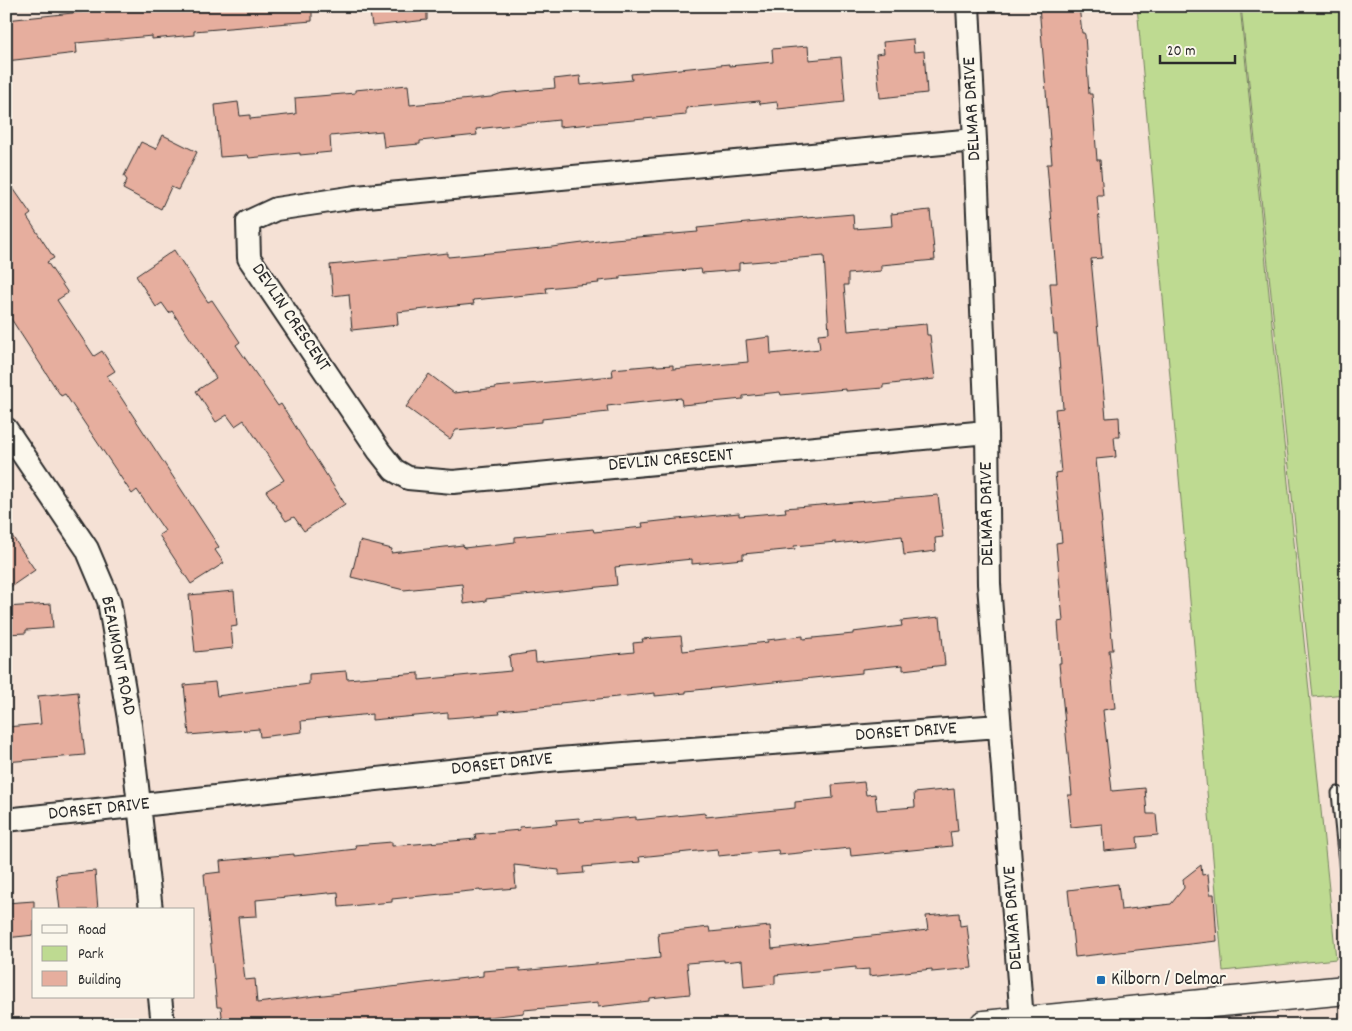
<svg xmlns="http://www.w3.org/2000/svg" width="1352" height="1031" font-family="Dekko,sans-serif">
	<rect width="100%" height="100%" fill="#f5e1d5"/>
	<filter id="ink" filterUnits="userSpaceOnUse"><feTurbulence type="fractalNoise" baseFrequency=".02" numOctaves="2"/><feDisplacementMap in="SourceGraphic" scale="10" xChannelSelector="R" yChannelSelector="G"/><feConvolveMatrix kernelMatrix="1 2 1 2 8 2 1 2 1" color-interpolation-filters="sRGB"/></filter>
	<g filter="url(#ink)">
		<path fill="#beda91" stroke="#74825e" d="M1137 6H1240L1336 959 1223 971Z
			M1241 6H1346V694L1313 697Z"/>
		<path fill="#e6ae9e" stroke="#2b2b2b" d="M82 6H312V21L194 31V35L152 39V36L76 43 77 53 6 61V20L82 12Z
			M369 6H427V20L372 26Z
			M1039 6H1079L1082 33H1084L1085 35 1089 94H1092L1097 160H1100L1103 195H1097L1102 258 1091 259 1106 418 1119 417 1120 437H1114L1116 457 1096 459 1102 523H1101L1113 650H1109L1115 708 1103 710 1112 791 1145 788 1147 814H1156L1158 835 1137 837 1138 848 1104 851 1102 824 1071 827 1068 795H1072L1059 663H1061L1058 622 1063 621 1056 543 1062 542 1055 473 1061 472 1055 409 1063 408 1057 334H1054L1050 283H1057L1047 164H1052Z
			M913 39 914 52 924 51 927 93 880 98 876 54 884 53 883 42Z
			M808 46 809 60 841 57 845 102 778 109 777 102 760 104 759 101 686 108V115L559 127V120L476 129 477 135 420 141V144L384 147 382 131 330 136 331 152 300 155V153L249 158 248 155 220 157 215 105 238 102 240 116 250 115V119L296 114 295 98 355 93V90L408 85 410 105 491 97 502 93 555 88 554 79 580 76 581 85 632 80 631 74 729 64V66L773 62 772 49Z
			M163 135 197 152 178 190 171 187 161 209 123 189 127 180 124 176 141 142 156 149Z
			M6 178 31 214 27 217 54 258 47 262 68 293 57 300 94 356 102 351 115 371 107 376 219 547 215 550 224 563 191 584 159 535 165 531 137 490 132 494 65 394 61 396 6 311Z
			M930 210 935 260 881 265V271L848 274V285H844L848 331 926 324 927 335H930L935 379 883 385V388L846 391V389L781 395 780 392 743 396V399L682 405 681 398 607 406 608 412 542 419V422L456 430 450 439 406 407 429 374 454 393 496 388V387L613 376 612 369 657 365V366L673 365V369L748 362 746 340 770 337 771 354 820 349 818 334 829 333 824 256 739 263V270L702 273 701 269 620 276V279L598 281 599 283 546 288 547 293 473 300 474 304 397 312 398 325 352 330 349 294 333 296 330 265 448 253V257L552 247 614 239 698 232 697 228 807 217V218L853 214 854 229 892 226 891 214Z
			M174 250 208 302 212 300 240 342 236 345 278 406 281 404 345 504 304 531 294 517 286 521 266 491 284 480 244 420 235 426 227 415 216 422 196 391 216 378 172 311 169 313 162 303 156 307 136 276Z
			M938 495 943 537 935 538 936 551 904 555 902 536 836 544V542L794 546 795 549 743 554V559L692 564V559L615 567 617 585 486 599V601L464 604 462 584 404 590 351 577 360 541 392 549 391 553 463 545 464 548 515 542V537L593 529 594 532 643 527 642 523 687 518 739 513V516L786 512 785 508Z
			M6 527 35 570 6 590Z
			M234 591 237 626 231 627 233 648 195 652 189 595Z
			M51 604 53 628 26 630V633L6 634V607Z
			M940 617 945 665 903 670V665L862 669V673L686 691V693L655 696V693L560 703V705L499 711 500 714 448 718V713L372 720V714L301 721 302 732 260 737 259 729 189 735 184 685 215 682 217 696 309 684V674L346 671 347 679 419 673V680L511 671 509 656 535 652 536 662 634 652 633 643 643 642 642 639 681 636 683 651 768 642 767 640 803 636V639L853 634V632L902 626 901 621Z
			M78 692 85 755 6 762V727L41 724 38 696Z
			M864 782 866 795 875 794 877 810 915 807 914 793 954 789 958 831 950 832 952 846 851 856 850 848 779 855 778 850 718 856 717 849 639 857 640 862 583 867 584 873 559 875V870L514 865 516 888 480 891V890L392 899V902L339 907 338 892 256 900 257 916 238 917 245 980 255 979 257 1003 483 976V971L520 968V971L660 958 658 933 709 927 710 932 770 926 772 949 853 939V938L928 930 926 916 959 913 960 926 967 925 972 968 932 972V969L869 976V969L856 970V967L775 975V984L744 987 742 960 724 962V960L687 963 690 994 649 998V1001L598 1007V1003L524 1010V1013L420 1025H223L221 1007H217L204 874 221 872 220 861 294 854V856L356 849 355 845 392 842V846L476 839 475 834 520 830 519 827 557 824 556 820 579 818 580 822 636 817V820L705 813 706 817 795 808V802L833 798 832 785Z
			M1201 865 1202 875 1208 874 1210 894H1214L1217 941 1075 957 1068 890 1118 884 1121 910 1171 904 1184 888 1183 879Z
			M95 871 98 910H60L56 875Z
			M34 901V935L6 938V903Z"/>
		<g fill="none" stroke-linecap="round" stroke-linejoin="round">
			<defs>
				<path id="lane" d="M1338 793 1346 873"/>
				<path id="street" d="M968 6 975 140 987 432 989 584 1022 1021
					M975 140 356 197 276 209 248 222 249 258 379 451 394 470 408 478 453 482 987 432
					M6 429 87 549 109 601 130 725 151 910
					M6 820 558 759 999 726
					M160 997 163 1025"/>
				<path id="secondary" d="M984 1025 1346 990"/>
			</defs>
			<use href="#lane" stroke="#2b2b2b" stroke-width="15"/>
			<use href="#street" stroke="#2b2b2b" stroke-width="26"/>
			<use href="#secondary" stroke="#2b2b2b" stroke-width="31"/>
			<use href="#lane" stroke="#fbf7ec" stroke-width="11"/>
			<use href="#street" stroke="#fbf7ec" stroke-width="22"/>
			<use href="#secondary" stroke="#fbf7ec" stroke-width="28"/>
		</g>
	</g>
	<rect fill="#1f6fb2" stroke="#fbf7ec" stroke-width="2" x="1096" y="975" width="10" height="10" rx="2.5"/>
	<g text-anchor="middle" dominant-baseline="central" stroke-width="4" stroke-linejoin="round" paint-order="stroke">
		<g font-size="19" fill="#2b2b2b" stroke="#fbf7ec">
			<text transform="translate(973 109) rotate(-93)">DELMAR DRIVE</text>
			<text transform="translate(290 318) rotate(56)">DEVLIN CRESCENT</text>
			<text transform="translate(671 461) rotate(-5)">DEVLIN CRESCENT</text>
			<text transform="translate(988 514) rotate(-91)">DELMAR DRIVE</text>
			<text transform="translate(117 656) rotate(79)">BEAUMONT ROAD</text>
			<text transform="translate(906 733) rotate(-4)">DORSET DRIVE</text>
			<text transform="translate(502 765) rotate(-6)">DORSET DRIVE</text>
			<text transform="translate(99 810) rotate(-6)">DORSET DRIVE</text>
			<text transform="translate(1014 918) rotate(-94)">DELMAR DRIVE</text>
		</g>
		<g font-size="19" fill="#2b2b2b" stroke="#fbf7ec" text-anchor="start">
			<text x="1111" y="980">Kilborn / Delmar</text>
		</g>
	</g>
	<rect width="1352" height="1031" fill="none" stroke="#fbf7ec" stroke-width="25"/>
	<rect x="12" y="12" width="1327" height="1006" fill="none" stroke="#2b2b2b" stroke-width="2" filter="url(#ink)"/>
	<rect x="32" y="908" width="162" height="90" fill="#fbf7ec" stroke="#a8a59f"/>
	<rect x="42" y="925" width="25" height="8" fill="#fbf7ec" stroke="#a8a59f"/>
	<text x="78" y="934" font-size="15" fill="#2b2b2b">Road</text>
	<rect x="42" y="946" width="25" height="15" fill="#beda91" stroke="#a8a59f"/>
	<text x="78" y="958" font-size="15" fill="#2b2b2b">Park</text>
	<rect x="42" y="971" width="25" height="15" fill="#e6ae9e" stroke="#a8a59f"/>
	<text x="78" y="984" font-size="15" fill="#2b2b2b">Building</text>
	<path d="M1160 55v8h75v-8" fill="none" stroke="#2b2b2b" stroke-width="2.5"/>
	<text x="1167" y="55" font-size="15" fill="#2b2b2b" stroke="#fbf7ec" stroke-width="4" paint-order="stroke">20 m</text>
</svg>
